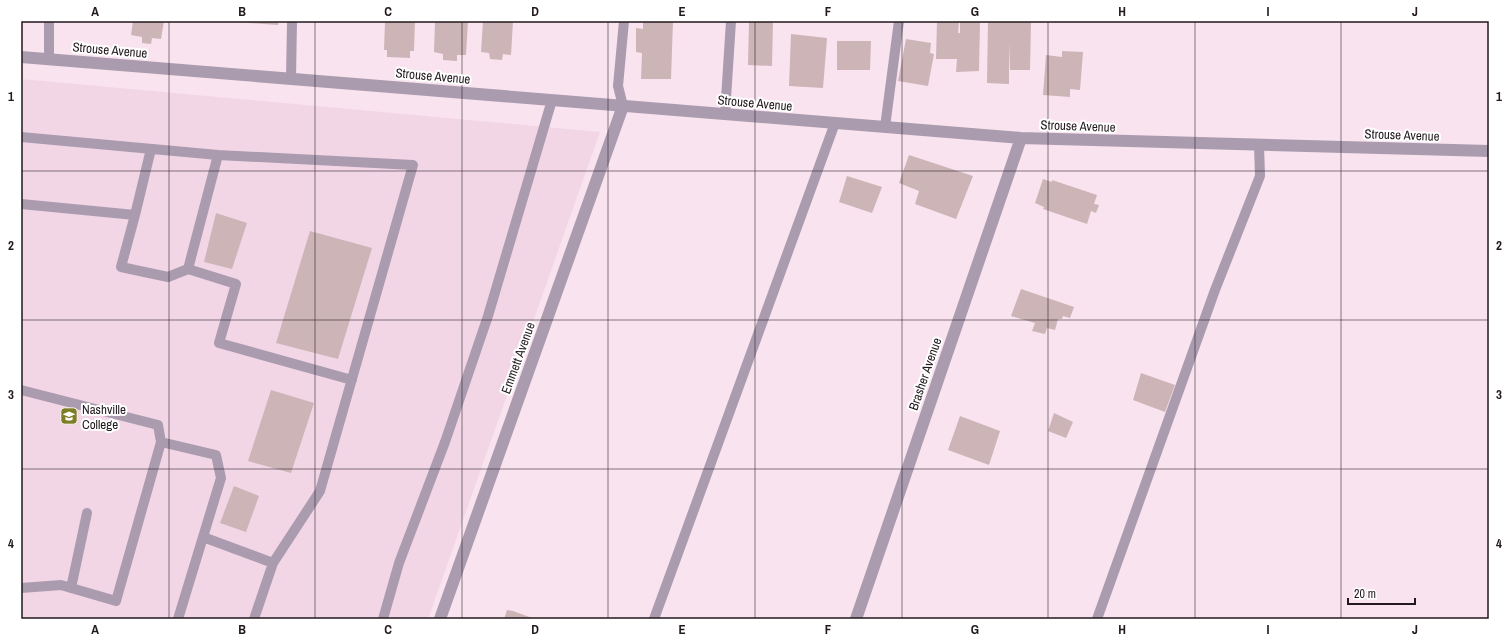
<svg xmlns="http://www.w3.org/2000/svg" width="1510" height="640" font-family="'Archivo Narrow',sans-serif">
	<rect width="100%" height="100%" fill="#f9e3ef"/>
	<path fill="#f3d6e6" d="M21 79 600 132 428 619H21Z"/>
	<path fill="#cdb4b7" d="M133 21H164L161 39 152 38 151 44 142 43V37L131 35Z
		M235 21H279L278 25 235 22Z
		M385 21H415L414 51H410V58L387 57V50H384Z
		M435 21H468L466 55H457V61L443 60V54L434 52Z
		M483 21H513L511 55 503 54 502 60 490 59 489 53 481 52Z
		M643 21H673L671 79H641L642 53 636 52V28L643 29Z
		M749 21H773L772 66 748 65Z
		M937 21H959L958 33H960V21H980L979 71 956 72 957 59H936Z
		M988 21H1031L1030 70H1010L1009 43V84L987 83Z
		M791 34 827 38 823 88 789 86Z
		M906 39 931 43 930 53 934 54 928 86 898 81Z
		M837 41H871L870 70H837Z
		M1062 51 1083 52 1080 90 1070 89V97L1043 95 1046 55 1062 57Z
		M909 155 973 176 956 219 915 204 919 191 899 183Z
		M847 176 882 187 872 213 839 202Z
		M1043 179 1052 182V180L1097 195 1094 204 1099 205 1096 213 1091 211 1087 224 1043 209 1044 207 1035 203Z
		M216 213 247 223 232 269 204 262Z
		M310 231 372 248 338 359 276 343Z
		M1021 289 1074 307 1070 318 1063 316 1062 319H1058L1055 330 1047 328 1045 334 1032 331 1035 323 1011 316Z
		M1141 373 1175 385 1165 412 1133 400Z
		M271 390 314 403 291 473 248 461Z
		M1054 413 1073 422 1066 438 1048 431Z
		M960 416 1000 431 989 465 948 450Z
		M234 486 259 496 246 532 220 523Z
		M507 610 513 611 535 619H504Z"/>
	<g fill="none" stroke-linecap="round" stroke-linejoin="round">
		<path stroke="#ab9baf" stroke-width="10" d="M49 59V21
			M291 79 292 21
			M623 106 618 86 624 21
			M725 114 731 21
			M885 127 899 21
			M21 137 218 155 413 165 320 491 273 563 254 619
			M21 204 135 215 121 267 168 277 188 269 236 284 219 343 352 380
			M135 215 151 149
			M188 269 218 155
			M21 390 158 425 161 442
			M203 537 273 563
			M21 588 61 585 116 601 161 442 216 455 221 478 178 619
			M71 588 87 513
			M383 619 399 563 445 442 488 316 552 100
			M654 619 835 123
			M1097 619 1215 290 1260 176 1259 145"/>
		<path stroke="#ab9baf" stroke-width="12" d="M21 57 1021 138 1489 151
			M440 619 623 106
			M856 619 1021 138"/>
	</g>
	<path fill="none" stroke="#21191d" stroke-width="1" stroke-opacity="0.55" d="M169 21V619M315 21V619M462 21V619M608 21V619M755 21V619M902 21V619M1048 21V619M1195 21V619M1341 21V619M21 171H1489M21 320H1489M21 469H1489"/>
	<defs>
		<symbol id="school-square" viewBox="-11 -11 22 22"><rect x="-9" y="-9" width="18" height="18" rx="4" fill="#7d7e27" stroke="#fff"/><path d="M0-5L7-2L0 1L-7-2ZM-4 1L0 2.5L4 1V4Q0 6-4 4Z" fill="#fff"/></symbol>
	</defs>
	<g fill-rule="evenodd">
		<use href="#school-square" x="59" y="406" width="20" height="20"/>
	</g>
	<g text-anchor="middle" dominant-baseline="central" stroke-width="4" stroke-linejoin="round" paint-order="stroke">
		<g font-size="13" fill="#21191d" stroke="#fff">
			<text transform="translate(110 50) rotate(5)">Strouse Avenue</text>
			<text transform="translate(433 76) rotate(5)">Strouse Avenue</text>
			<text transform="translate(755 103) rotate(5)">Strouse Avenue</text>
			<text transform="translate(1078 126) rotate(2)">Strouse Avenue</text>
			<text transform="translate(1402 135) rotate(2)">Strouse Avenue</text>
			<text transform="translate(518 358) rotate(-70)">Emmett Avenue</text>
			<text transform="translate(925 374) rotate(-71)">Brasher Avenue</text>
		</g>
		<g font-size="13" fill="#21191d" stroke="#fff" text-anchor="start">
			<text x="82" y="409">Nashville<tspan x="82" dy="15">College</tspan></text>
		</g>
	</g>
	<rect width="1510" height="640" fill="none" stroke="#ffffff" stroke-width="44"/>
	<path d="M1348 598v6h67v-6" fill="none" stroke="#21191d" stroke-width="2"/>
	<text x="1354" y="598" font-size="12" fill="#21191d" stroke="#ffffff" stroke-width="3" paint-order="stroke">20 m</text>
	<rect x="22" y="22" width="1466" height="596" fill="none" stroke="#21191d" stroke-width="1.5"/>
	<g font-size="13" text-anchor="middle" font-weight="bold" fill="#21191d">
		<text x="95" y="16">A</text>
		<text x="242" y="16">B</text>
		<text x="388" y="16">C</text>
		<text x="535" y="16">D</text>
		<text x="682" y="16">E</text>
		<text x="828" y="16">F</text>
		<text x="975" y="16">G</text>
		<text x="1122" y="16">H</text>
		<text x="1268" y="16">I</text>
		<text x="1415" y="16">J</text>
		<text x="11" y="101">1</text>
		<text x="1499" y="101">1</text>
		<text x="11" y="250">2</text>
		<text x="1499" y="250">2</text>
		<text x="11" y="399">3</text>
		<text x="1499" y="399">3</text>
		<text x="11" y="548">4</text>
		<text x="1499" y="548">4</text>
		<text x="95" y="634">A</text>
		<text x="242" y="634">B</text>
		<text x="388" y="634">C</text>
		<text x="535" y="634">D</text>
		<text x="682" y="634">E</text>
		<text x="828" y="634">F</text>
		<text x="975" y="634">G</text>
		<text x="1122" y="634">H</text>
		<text x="1268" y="634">I</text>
		<text x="1415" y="634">J</text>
	</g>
</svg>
